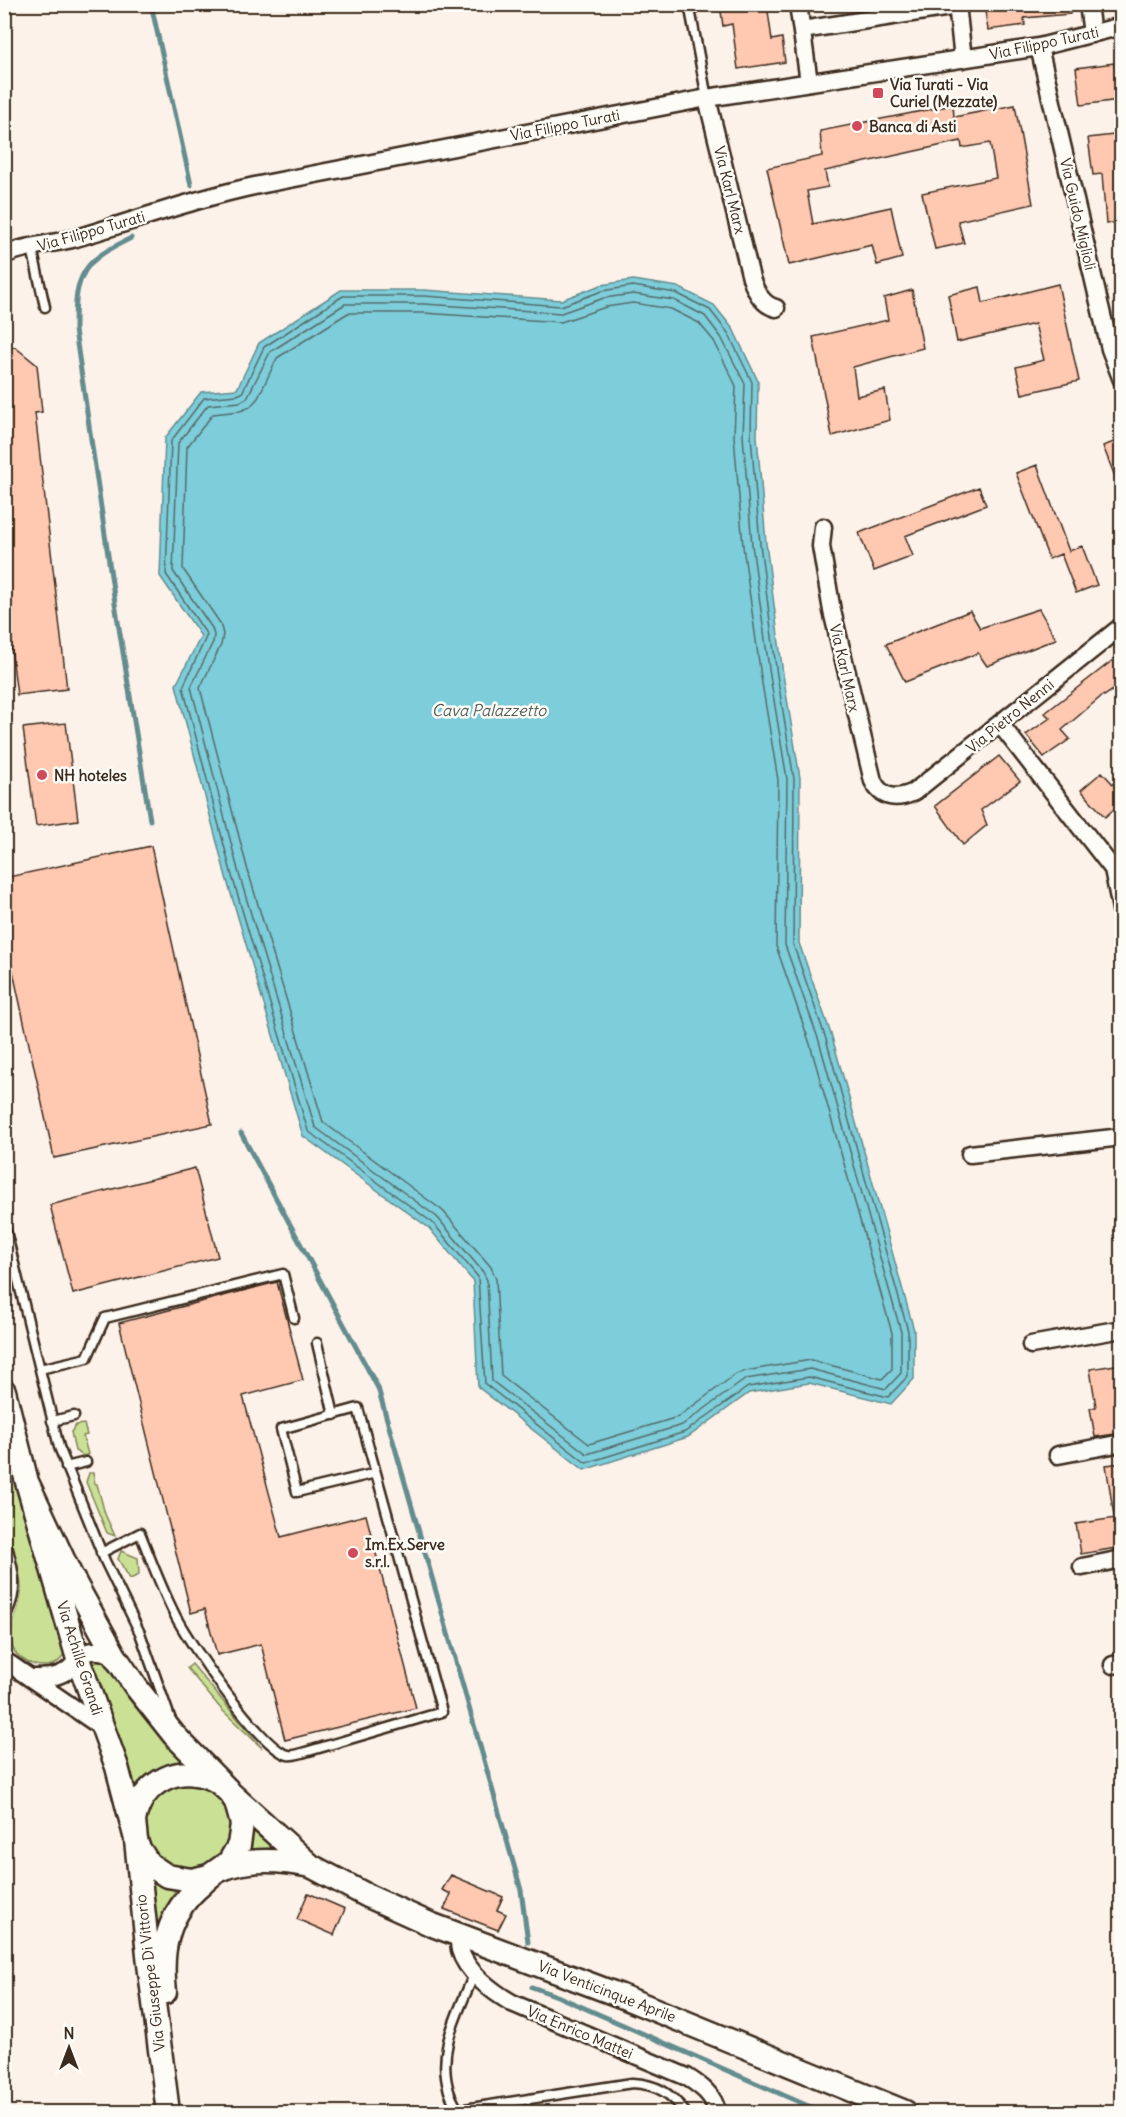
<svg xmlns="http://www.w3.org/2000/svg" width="1126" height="2117" font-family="Delius,sans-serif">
	<rect width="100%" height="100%" fill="#fdf2e9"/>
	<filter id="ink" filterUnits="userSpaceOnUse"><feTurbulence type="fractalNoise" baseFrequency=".0167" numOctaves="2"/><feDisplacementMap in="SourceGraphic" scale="12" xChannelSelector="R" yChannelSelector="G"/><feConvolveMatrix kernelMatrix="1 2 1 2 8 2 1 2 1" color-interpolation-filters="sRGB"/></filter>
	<g filter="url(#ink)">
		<path fill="#c9e095" stroke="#82855a" stroke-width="1.5" d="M84 1424 87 1435 83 1436 88 1454 84 1456 75 1451 71 1432 76 1425Z
			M4 1428 65 1651C64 1653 63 1657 61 1659 48 1674 16 1663 12 1645 8 1625 20 1611 21 1592 22 1566 6 1541 5 1515 2 1486 5 1457 4 1428Z
			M89 1473H93L95 1484H97L105 1514 115 1536 107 1533 86 1482Z
			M121 1551 138 1558 139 1575 130 1579 118 1559Z
			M102 1661 130 1700 184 1761 183 1763 155 1772 136 1788H133L91 1664Z
			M192 1664 262 1748 221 1709 187 1668Z
			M144 1826a44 44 0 1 1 88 0a44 44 0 1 1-88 0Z
			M254 1828 274 1848 254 1850 249 1848 252 1829Z
			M154 1881 175 1890 163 1917 158 1959 152 1884Z"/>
		<path fill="#7dcdda" stroke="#638c8f" stroke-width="1.5" d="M633 280 678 287 714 305 733 329 758 381 757 436 766 543 783 674 800 778 799 943 832 1037 914 1330V1379L891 1404 809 1383 749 1393 688 1437 584 1470 478 1387 473 1281 429 1228 303 1136 226 877 176 685 201 636 160 576 165 438 201 392 237 389 259 343 341 290H424L561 300 601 285Z"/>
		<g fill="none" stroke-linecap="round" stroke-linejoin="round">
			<path stroke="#556b69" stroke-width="1.5" d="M633 286 676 293 710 310 728 333 752 382 751 436 760 544 777 675 794 779 793 944 826 1039 908 1331V1376L888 1397 809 1377 748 1387 685 1432 586 1463 485 1384 478 1277 433 1223 308 1131 232 876 183 687 207 635 166 574 171 441 204 398 237 395 242 393 264 347 343 296H424L561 306 602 291Z
				M633 294 674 300 705 316 721 337 745 384 743 436 752 545 770 676 787 779 785 945 819 1041 901 1332V1373L886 1389 810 1369 746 1379 682 1425 587 1454 492 1381 487 1280 483 1272 437 1217 315 1127 239 874 191 687 213 642 214 635 212 628 173 571 178 443 208 405 240 402 247 398 270 352 345 304H424L561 313 604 298Z
				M633 303 671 309 699 323 714 341 736 386 734 436 743 546 761 677 778 780 776 946 810 1044 892 1333V1369L882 1379 811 1360 745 1371 736 1374 678 1417 589 1444 501 1376 496 1279 491 1267 443 1211 323 1122 248 871 200 688 221 645 223 634 220 623 183 569 187 447 213 414 240 411 250 407 258 398 277 358 348 313H423L561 322 606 307Z"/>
			<path stroke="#638c8f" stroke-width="5" d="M151 4 191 185
				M131 238C120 244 108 249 98 257 74 274 75 304 75 330L115 603 150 820
				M241 1133 378 1388 521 1890 528 1942
				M532 1987 557 1996 822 2112"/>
		</g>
		<path fill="#fec8b1" stroke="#3b2a1e" stroke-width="1.5" d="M720 4H767L772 40 782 38 785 62 738 69 732 24 723 26Z
			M1028 4H1070V14L1024 18 1025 25 988 30 985 11Z
			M1114 63 1119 100 1081 105 1076 68Z
			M953 105 954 117 1015 105 1033 204 958 221 964 243 935 249 922 193 996 178 990 143 962 148 961 141 825 171 828 187 807 191 813 224 891 207 902 258 877 265 872 245 789 265 767 168 822 156 820 131Z
			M1122 134V222L1106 224 1102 174 1093 175 1088 138Z
			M1058 284 1079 381 1022 394 1016 367 1044 360 1035 324 957 342 948 295 980 287 983 303Z
			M912 290 923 348 853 367 857 396 885 390 890 420 832 436 813 337 888 320 884 298Z
			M15 347 37 365 42 412 35 413 67 689 17 695 4 592V348Z
			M1122 439V492H1121L1103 446Z
			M1037 465 1069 551 1082 546 1097 585 1076 593 1061 554 1049 559 1016 473Z
			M979 487 986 505 905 536 913 556 874 571 859 533Z
			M1039 609 1056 639 987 666 978 653 905 682 886 644 970 611 980 628Z
			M1122 653V684L1104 696 1103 695 1062 730 1070 739 1044 757 1026 735 1050 718 1045 713Z
			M66 723 78 820 36 826 23 728Z
			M999 756 1020 781 981 810 987 825 963 845 935 806Z
			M1102 772 1122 794V802L1105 817 1081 790Z
			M151 846 212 1124 54 1158 4 931V878Z
			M195 1168 218 1257 73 1294 50 1205Z
			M277 1282 303 1380 243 1396 281 1537 366 1515 416 1708 285 1740 261 1644 217 1655 205 1609 191 1613 119 1323Z
			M1122 1364V1433L1095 1437 1090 1408 1096 1407 1090 1369Z
			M1122 1463V1516H1114L1106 1465Z
			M1122 1517V1547L1081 1554 1076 1524Z
			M451 1875 503 1897 497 1910 506 1914 498 1930 444 1909 451 1894 442 1890Z
			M308 1893 345 1909 334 1935 297 1919Z"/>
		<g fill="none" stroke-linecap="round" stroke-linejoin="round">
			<defs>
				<path id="service" d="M689 4 707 98
					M32 248 45 307
					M4 1223 59 1447 105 1561 140 1633 172 1723
					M317 1343 334 1415
					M40 1369 87 1358 105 1318 283 1274 294 1318
					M52 1421 74 1416
					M66 1467 86 1462
					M101 1553 140 1533C151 1560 161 1587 174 1613 186 1639 262 1750 288 1755 292 1756 298 1754 302 1753L442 1712 358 1408 281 1429 297 1492 376 1473
					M458 2110 632 2083C656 2084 671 2093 685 2112
					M459 2112C456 2106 451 2098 449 2091 436 2049 459 2012 474 1974"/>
				<path id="minor" d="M798 4 809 82
					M957 4 963 59
					M1088 4 1092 34
					M802 30 957 6
					M1039 47 1110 349 1122 380
					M707 98 751 278C755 290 762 305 776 308
					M4 255C26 245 53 244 76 238 137 220 197 198 259 185L707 98 1039 47 1122 26
					M823 527 821 546 832 611 873 781C882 799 897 800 914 792L1122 626
					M1000 724 1113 869 1122 914
					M970 1154 1122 1137
					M1031 1345 1122 1329
					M1058 1455 1122 1443
					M4 1550C10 1572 14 1589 4 1610
					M1082 1567 1122 1559
					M4 1660 103 1728
					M1113 1665 1122 1663
					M32 1678C44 1678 55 1678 65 1672 72 1668 74 1664 79 1658 88 1647 104 1651 115 1656
					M459 1936C459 1940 459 1946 460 1950 466 1972 493 1992 512 2003L687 2077C701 2086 714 2095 717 2112"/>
				<path id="secondary" d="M4 1391 27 1482 78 1659 117 1767 138 1847 149 1864 167 1876 192 1880 209 1876 229 1862 239 1845 242 1824 236 1802 228 1790 174 1735 136 1687 115 1656 70 1574 27 1482
					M165 1992C160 1949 167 1913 202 1884 207 1879 214 1873 220 1870 248 1857 282 1860 311 1866
					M168 2112 149 1964 134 1821C141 1780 183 1761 218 1782L311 1866 368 1896 430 1924 621 1996 905 2112"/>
			</defs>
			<use href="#service" stroke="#3b2a1e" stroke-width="13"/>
			<use href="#minor" stroke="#3b2a1e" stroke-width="21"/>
			<use href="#secondary" stroke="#3b2a1e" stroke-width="27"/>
			<use href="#service" stroke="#fdfcf7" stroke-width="8"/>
			<use href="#minor" stroke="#fdfcf7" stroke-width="16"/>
			<use href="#secondary" stroke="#fdfcf7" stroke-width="22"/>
		</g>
	</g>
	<g fill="#d1495b" stroke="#fdfcf7" stroke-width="2">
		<rect x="872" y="87" width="12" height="12" rx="3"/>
		<circle cx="857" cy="126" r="6"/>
		<circle cx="42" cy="775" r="6"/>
		<circle cx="353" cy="1553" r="6"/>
	</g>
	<g text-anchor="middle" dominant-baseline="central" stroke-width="5" stroke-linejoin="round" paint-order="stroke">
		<g font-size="15" fill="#3b2a1e" stroke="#fdfcf7">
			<text transform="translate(1044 43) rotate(-12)">Via Filippo Turati</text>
			<text transform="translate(565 125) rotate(-11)">Via Filippo Turati</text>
			<text transform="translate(730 190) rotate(76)">Via Karl Marx</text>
			<text transform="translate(1078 214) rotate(77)">Via Guido Miglioli</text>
			<text transform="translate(91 231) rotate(-16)">Via Filippo Turati</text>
			<text transform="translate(845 668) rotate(77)">Via Karl Marx</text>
			<text transform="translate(1010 716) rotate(-39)">Via Pietro Nenni</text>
			<text transform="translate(80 1658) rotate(72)">Via Achille Grandi</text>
			<text transform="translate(150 1973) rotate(-97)">Via Giuseppe Di Vittorio</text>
			<text transform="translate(607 1991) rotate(21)">Via Venticinque Aprile</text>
			<text transform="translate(580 2032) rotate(23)">Via Enrico Mattei</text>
		</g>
		<g font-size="15" font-weight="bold" fill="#3b2a1e" stroke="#fdfcf7" text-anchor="start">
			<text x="890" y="84">Via Turati - Via<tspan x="890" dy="17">Curiel (Mezzate)</tspan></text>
			<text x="869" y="126">Banca di Asti</text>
			<text x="54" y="775">NH hoteles</text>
			<text x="365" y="1544">Im.Ex.Serve<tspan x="365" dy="17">s.r.l.</tspan></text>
		</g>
		<g font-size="16" font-style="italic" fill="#4f5b56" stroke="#fdfcf7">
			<text x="489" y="710">Cava Palazzetto</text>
		</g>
	</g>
	<rect width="1126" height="2117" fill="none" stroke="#fdfcf7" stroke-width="24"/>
	<rect x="12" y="12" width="1102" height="2093" fill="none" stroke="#3b2a1e" stroke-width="2" filter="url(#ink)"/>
	<g transform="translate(69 2048)" stroke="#fdfcf7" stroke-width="4.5" paint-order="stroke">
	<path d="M0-4.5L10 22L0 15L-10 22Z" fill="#3b2a1e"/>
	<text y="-9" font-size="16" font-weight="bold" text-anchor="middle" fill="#3b2a1e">N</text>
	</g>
</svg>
